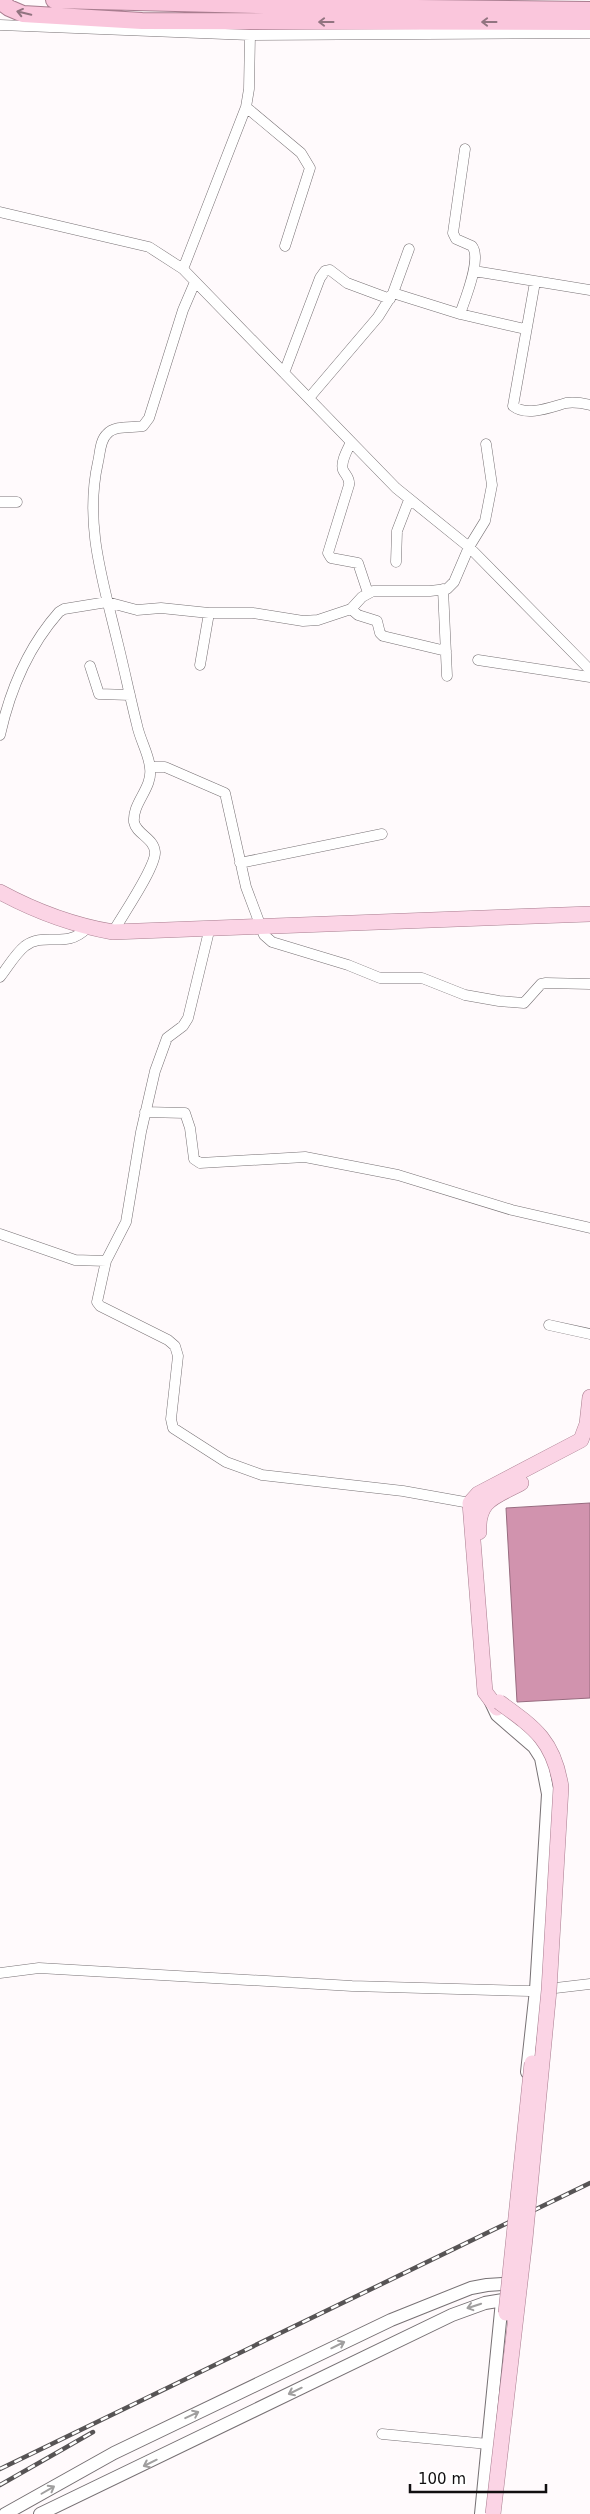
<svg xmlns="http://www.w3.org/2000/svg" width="590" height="2514" font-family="'DejaVu Sans',sans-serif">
	<rect width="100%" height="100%" fill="#fffafc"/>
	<path fill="#d193ae" stroke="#976b7f" d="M590 1503V1698L517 1702 506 1508Z"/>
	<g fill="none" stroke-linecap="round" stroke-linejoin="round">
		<defs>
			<path id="minor" d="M0 25 250 35 590 33
				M246 107 301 153 310 168 285 246
				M0 212 149 247 183 269 396 488 469 547 590 670
				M183 269 246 107 249 89 250 35
				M474 271 590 290
				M535 282 513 406C527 417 551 407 566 403 574 402 582 403 590 405
				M393 293 460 314 525 329
				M460 314C465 299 482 259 472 246L456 239 453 233 465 149
				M284 373 320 278 325 271 330 270 347 283 390 299
				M309 398 378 317 393 293 409 249
				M351 442C348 449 340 462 343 470 346 476 350 478 349 485L328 553 331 558 358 563 368 593
				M0 502H17
				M396 562 397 531 409 500
				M443 589 447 676
				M351 609 358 615 377 621 380 633 383 636 446 651
				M478 660 590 677
				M200 665 209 613
				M90 666 99 694 130 695
				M0 735C10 690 29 646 59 612L64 609 107 602 137 610 161 608 209 613H253L303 621 318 620 351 609 362 597 373 591H430L447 589 454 582 469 547 485 521 492 485 486 444
				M150 767H165L225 793 246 887 264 935 272 942 348 965 380 978H422L465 995 499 1001 524 1003 541 984 546 983 590 984
				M240 863 382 834
				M210 927 188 1018 183 1026 167 1038 155 1071 141 1132 126 1222 106 1261 97 1302 100 1306 168 1340 175 1346 178 1356 171 1419 173 1428 226 1462 262 1475 403 1491 470 1503
				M113 932C122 916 156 867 155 852 154 838 136 834 134 822 132 803 153 788 150 768 149 754 140 740 137 725 130 697 124 668 117 640 103 581 84 524 98 462 100 454 100 440 107 434 115 425 132 428 143 426L149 418 183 310 195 282
				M0 977C8 967 15 954 25 946 45 931 66 950 87 928
				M145 1112 185 1113 190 1128 194 1159 200 1163 305 1157 398 1175 512 1210 590 1228
				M0 1234 75 1260 106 1261
				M549 1325 590 1334
				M0 1973 39 1968 352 1986 530 1991 590 1984
				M382 2434 488 2444"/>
			<path id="tertiary" d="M490 1700 497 1715 534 1747 541 1758 548 1794 536 1990 527 2072
				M5 2514 114 2453 391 2320 471 2288 487 2285 517 2283
				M40 2514 452 2315 485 2303 509 2299
				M481 2514 502 2301"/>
			<path id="primary" d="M0 892C37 912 72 925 113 932L590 914
				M479 1532C477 1499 496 1497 521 1483
				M497 1708 485 1692 470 1503 478 1494 581 1440 587 1424 590 1397"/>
			<path id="trunk" d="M54 0 332 7 590 10
				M0 1 9 8 23 14 142 21 590 22"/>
		</defs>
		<use href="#minor" stroke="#777174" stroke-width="11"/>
		<use href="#tertiary" stroke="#777174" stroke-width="14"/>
		<use href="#primary" stroke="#a87d8f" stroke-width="16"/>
		<use href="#trunk" stroke="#a87d8f" stroke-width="18"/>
		<use href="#minor" stroke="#fff" stroke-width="10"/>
		<use href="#tertiary" stroke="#fff" stroke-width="12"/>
		<use href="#primary" stroke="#fbd4e5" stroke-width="15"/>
		<use href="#trunk" stroke="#fac6dc" stroke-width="16"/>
		<defs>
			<path id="rail" d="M0 2469 590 2183
				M0 2485 93 2432"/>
		</defs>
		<use href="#rail" stroke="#575455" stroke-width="4.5"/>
		<use href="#rail" stroke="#fff" stroke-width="2.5" stroke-dasharray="8" stroke-linecap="butt"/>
		<defs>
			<path id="primary-bridge" d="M506 2313 532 2063
				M493 2514 525 2239 549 1990 561 1787C554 1741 535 1728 499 1702"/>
		</defs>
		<use href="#primary-bridge" stroke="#a87d8f" stroke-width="16" stroke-linecap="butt"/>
		<use href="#primary-bridge" stroke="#fbd4e5" stroke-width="15"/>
	</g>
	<defs><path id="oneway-shaft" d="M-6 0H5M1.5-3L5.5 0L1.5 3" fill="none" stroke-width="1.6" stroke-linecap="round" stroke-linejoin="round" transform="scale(1.25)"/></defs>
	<g stroke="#917480">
		<use href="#oneway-shaft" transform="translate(24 13) rotate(-167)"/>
		<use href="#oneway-shaft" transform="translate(326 22) rotate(180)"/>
		<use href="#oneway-shaft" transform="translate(489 22) rotate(-180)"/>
	</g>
	<g stroke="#a09f9f">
		<use href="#oneway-shaft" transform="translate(474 2306) rotate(162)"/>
		<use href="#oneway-shaft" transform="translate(338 2345) rotate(-26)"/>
		<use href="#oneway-shaft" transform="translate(295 2391) rotate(154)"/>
		<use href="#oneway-shaft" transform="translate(192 2415) rotate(-25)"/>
		<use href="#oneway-shaft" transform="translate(150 2463) rotate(154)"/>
		<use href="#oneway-shaft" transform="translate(48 2490) rotate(-30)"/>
	</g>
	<path d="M410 2484v8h136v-8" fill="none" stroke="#110f10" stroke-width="2.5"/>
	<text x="418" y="2484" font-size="15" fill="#110f10" stroke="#ffffff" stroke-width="4" paint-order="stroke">100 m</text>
</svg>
